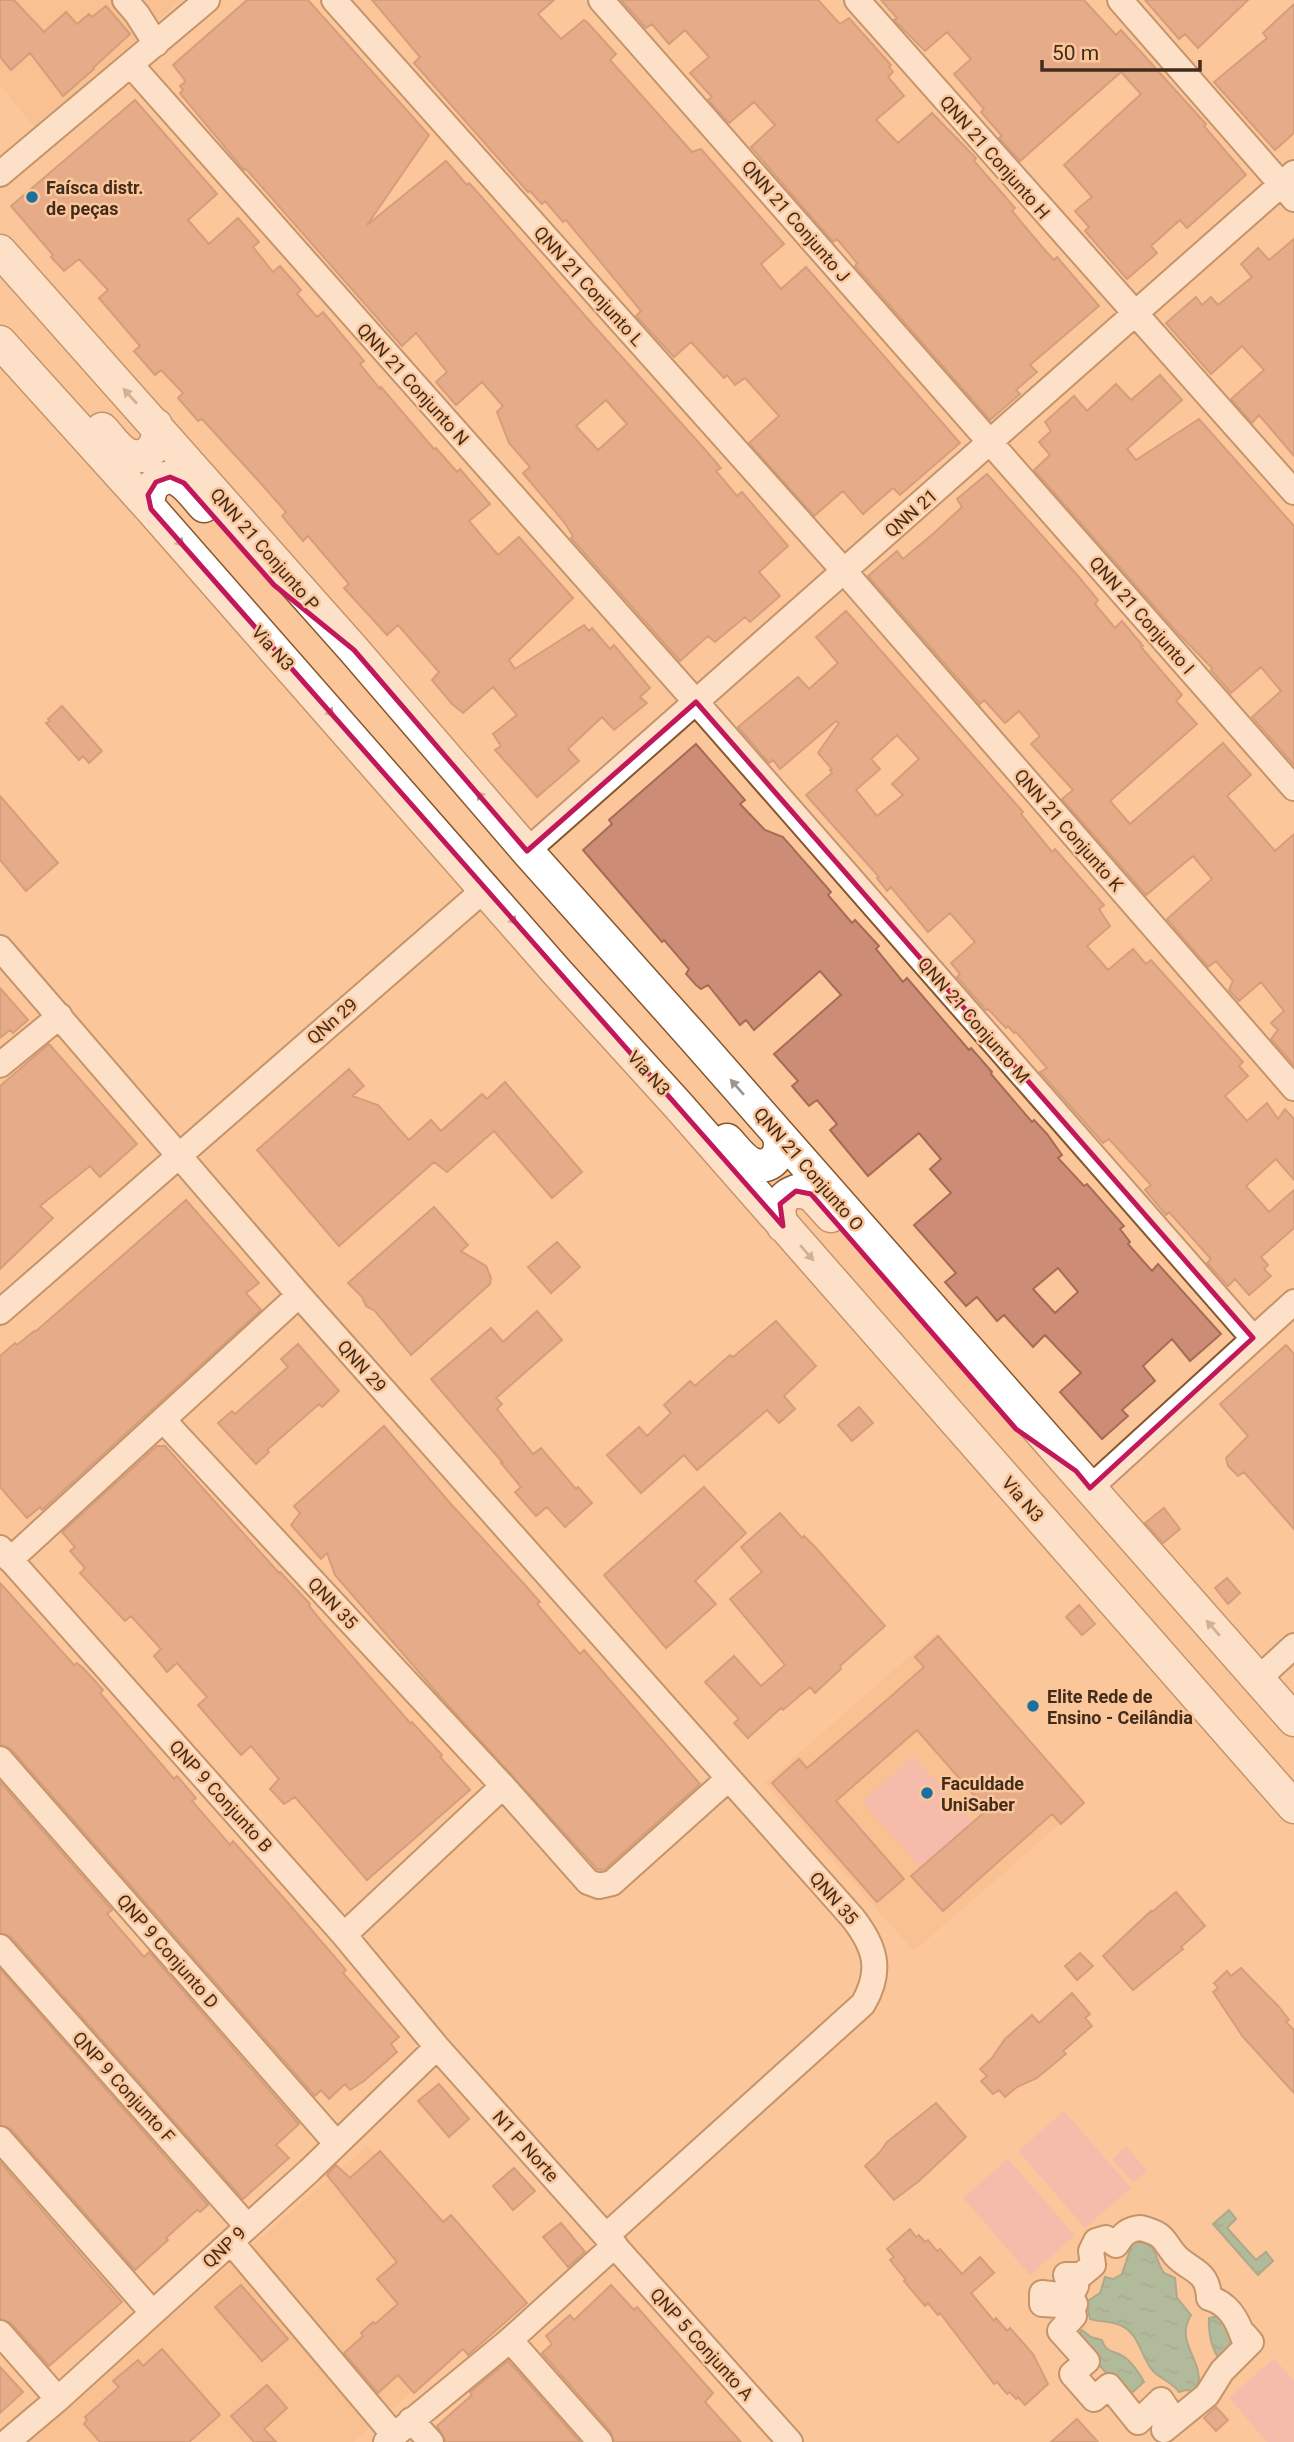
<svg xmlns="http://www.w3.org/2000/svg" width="1294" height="2442" font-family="Roboto,sans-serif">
	<defs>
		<pattern id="water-ripples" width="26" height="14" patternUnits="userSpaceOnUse" patternTransform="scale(1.75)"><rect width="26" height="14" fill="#57ab9c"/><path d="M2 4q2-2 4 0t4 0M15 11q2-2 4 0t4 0" fill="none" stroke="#4a8c7e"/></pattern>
	</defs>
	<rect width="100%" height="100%" fill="#fcc69b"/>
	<path fill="#f5b988" d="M0 0H181L36 129 0 85Z
		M936 1633 1085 1802 914 1951 765 1783Z
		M368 2145 510 2305 354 2442H25Z"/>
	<path fill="#edafc1" d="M913 1756 975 1826 924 1871 862 1802Z
		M1064 2111 1131 2188 1085 2228 1018 2151Z
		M1126 2146 1147 2171 1133 2183 1112 2159Z
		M1008 2159 1075 2235 1030 2275 963 2198Z
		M1274 2358 1294 2381V2442H1267L1229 2398Z"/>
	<path fill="url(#water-ripples)" stroke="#518576" stroke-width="2" d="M1229 2210 1236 2219 1227 2228 1256 2260 1266 2252 1273 2261 1258 2275 1213 2224Z
		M1133 2241C1160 2243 1152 2255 1164 2273L1175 2278 1177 2298 1191 2315C1173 2345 1207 2359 1197 2392L1186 2390 1179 2392C1172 2382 1162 2380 1153 2371 1141 2357 1139 2334 1122 2326 1113 2321 1100 2322 1090 2319L1086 2302 1100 2293 1105 2277 1113 2279 1122 2274Z
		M1224 2315C1234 2339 1234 2341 1222 2364 1212 2349 1208 2336 1209 2318Z
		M1082 2330 1091 2337 1102 2340C1106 2353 1113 2350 1123 2356 1131 2361 1140 2374 1144 2382L1127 2397 1075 2337Z"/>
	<path fill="#cd8c76" stroke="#a86c56" stroke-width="2" fill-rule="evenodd" d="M0 0H14L44 32 66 12 77 24 89 14 92 17 106 6 130 34 93 68 94 69 63 96 30 53 11 70 0 57Z
		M247 0H308L429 135 367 225 446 161 467 185 469 183 480 195 594 326 700 444 721 468 716 471 737 496 742 492 788 546 759 572 780 596 750 622 745 617 715 642 708 636 680 661 571 538 573 536 564 522 523 473 530 467 509 443 497 412 503 406 482 382 456 405 436 382 447 372 416 333 402 346 246 169 244 170 183 97 180 93 183 90 180 86 185 82 184 79 173 65ZM606 400 627 424 598 450 576 426Z
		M372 0H554L538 14 561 39 584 20 587 22 616 54 610 60 692 152 701 149 784 244 761 264 781 289 806 267 960 443 900 495 893 488 863 514 843 491 814 516 749 443 779 416 745 378 735 385 727 375 724 378 691 342 674 357 636 316 641 311 566 220 563 222 545 201 542 204 530 191 528 192 414 63 420 57Z
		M621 0H818L840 24 849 18 891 65 889 67 893 72 888 77 904 96 876 120 898 143 932 113 976 158 974 161 1015 208 1012 211 1043 248 1054 260 1057 257 1099 306 1030 365 1037 372 1016 390 1020 394 990 420 855 266 857 263 837 239 833 242 751 147 775 125 754 102 729 123 708 100 712 97 690 73 709 57 685 30 669 44 652 24 646 28Z
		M881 0H1084L1116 35 1121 30 1206 124 1204 126 1246 175 1187 228 1180 220 1151 246 1157 253 1127 279 1085 231 1089 227 1075 211 1092 197 1064 165 1141 94 1121 72 1020 161 999 138 1002 136 981 112 984 109 954 74 971 59 947 32 925 51 894 20 897 18Z
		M1145 0H1248L1198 48 1185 34 1179 39Z
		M1294 4V133L1275 150 1214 82 1267 38 1263 33Z
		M135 100 217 194 188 220 209 244 238 218 259 242 253 247 273 272 280 266 301 290 297 294 317 317 323 312 364 361 360 364 380 389 381 387 434 449 436 448 457 472 460 469 490 504 469 521 498 555 519 537 573 598 509 660 515 669 584 625 589 631 592 628 610 649 614 645 650 688 640 697 647 703 614 730 602 717 568 749 579 761 537 797 495 750 501 746 493 734 517 715 493 687 463 713 452 704 432 680 439 672 398 625 387 635 344 588 349 584 308 536 303 541 282 516 286 512 255 477 202 419 198 421 178 398 183 393 161 370 155 375 134 351 140 346 99 298 108 290 79 259 64 271 51 257 53 255 11 206Z
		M1294 239V456L1259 415 1252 423 1231 399 1264 370 1242 346 1211 374 1166 323 1196 297 1202 305 1211 297 1218 305 1252 277 1241 264 1258 248 1269 260Z
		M1160 375 1182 400 1127 449 1136 460 1199 419 1294 526V765L1252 717 1281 691 1261 667 1231 693 1211 670 1212 668 1176 631 1034 470 1050 455 1039 442 1051 431 1045 422 1074 396 1087 411 1116 384 1131 400Z
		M987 474 1078 576 1098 600 1095 604 1115 628 1122 621 1143 646 1141 647 1182 695 1176 701 1197 724 1110 801 1130 824 1223 743 1251 775 1227 796 1275 851 1294 834V1065L1271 1039 1278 1030 1271 1023 1284 1011 1261 982 1239 1001 1229 990 1233 981 1216 961 1208 967 1167 919 1212 879 1193 856 1146 895 1062 799 1073 790 1031 744 1040 736 1019 711 1005 723 984 700 980 704 868 576 897 551 903 559 934 533 962 507 957 499Z
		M846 611 1023 812 1021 814 1052 852 1055 849 1104 905 1099 909 1110 926 1087 946 1108 970 1133 949 1146 964 1151 960 1243 1062 1239 1066 1248 1076 1225 1096 1247 1121 1267 1103 1278 1119 1285 1109 1294 1119V1180L1276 1159 1246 1186 1269 1212 1294 1190V1228L1261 1257 1268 1265 1264 1269 1271 1276 1249 1295 1235 1279 1228 1286 1207 1263 1211 1259 1169 1212 1166 1215 1145 1190 1151 1185 1109 1139 1103 1143 1040 1072 1047 1068 1016 1032 1014 1033 1008 1026 1006 1028 988 1009 986 1010 957 977 960 974 951 963 975 942 950 913 928 932 891 887 887 891 877 878 879 877 806 795 832 773 830 770 832 769 818 753 839 723 836 721 780 769 773 760 769 763 738 727 798 677 809 689 838 663 816 637ZM897 735 919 759 892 784 903 795 877 816 856 790 880 769 871 759Z
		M62 706 102 751 89 763 83 756 79 760 46 723 50 721 48 719Z
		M696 744 745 800 740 804 765 830 783 837 831 892 828 895 852 923 855 920 879 946 876 949 903 982 907 978 969 1050 971 1048 992 1072 991 1074 1032 1122 1034 1120 1047 1134 1062 1155 1058 1158 1084 1186 1087 1184 1124 1226 1120 1229 1130 1242 1128 1244 1152 1271 1158 1264 1221 1334 1190 1361 1172 1339 1143 1366 1155 1381 1122 1410 1128 1416 1102 1439 1060 1392 1081 1373 1045 1335 1033 1347 1004 1315 997 1321 977 1297 966 1306 945 1282 956 1273 914 1225 951 1193 930 1169 941 1159 919 1133 868 1176 830 1130 837 1124 817 1100 809 1106 792 1086 798 1081 774 1054 841 995 820 971 754 1030 746 1020 740 1025 708 985 701 989 696 985 686 974 689 969 664 940 662 942 583 850 612 824 609 820ZM1058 1268 1078 1292 1055 1313 1033 1289Z
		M0 796 58 863 26 891 0 860Z
		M0 988 28 1020 13 1033 10 1030 0 1038Z
		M49 1044 137 1144 100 1177 90 1166 40 1206 53 1218 0 1269V1086Z
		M349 1069 364 1086 352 1096 378 1105 409 1140 431 1120 441 1131 482 1094 487 1099 505 1082 582 1172 552 1198 494 1131 447 1172 434 1162 339 1246 257 1150Z
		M186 1200 259 1283 246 1293 261 1310 42 1510 40 1507 27 1518 0 1487V1356L15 1343 17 1345 34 1331 35 1332Z
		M434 1207 468 1245 461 1251 486 1266 491 1278 490 1284 411 1355 375 1311 366 1306 362 1297 348 1283Z
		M557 1242 580 1267 551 1293 528 1267Z
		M537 1311 562 1340 496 1398 502 1404 497 1409 533 1454 541 1448 576 1489 578 1487 592 1503 565 1527 547 1507 536 1516 515 1492 521 1487 501 1463H503L431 1379 491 1328 503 1342Z
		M776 1321 816 1366 784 1396 795 1409 779 1423 767 1410 697 1470 684 1455 641 1493 607 1455 639 1427 647 1436 671 1413 664 1405 690 1381 695 1386 730 1355 733 1357Z
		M298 1344 339 1391 322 1407 319 1404 267 1450 269 1452 256 1464 218 1423 232 1411 235 1414 288 1367 281 1359Z
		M1286 1345 1294 1354V1529L1244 1472 1238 1476 1228 1466 1226 1458 1248 1436 1220 1404Z
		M859 1407 873 1423 852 1441 838 1425Z
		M384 1426 450 1503 525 1585 540 1602 537 1604 580 1654 584 1650 700 1784 604 1870 597 1869 437 1693 335 1575 327 1553 321 1559 291 1525 300 1513 294 1506Z
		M157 1446H165L279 1573 280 1572 310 1604 309 1606 323 1623 411 1724 412 1722 442 1755 440 1757 470 1790 367 1880 295 1797 284 1804 270 1789 279 1779 251 1746 241 1755 198 1705 207 1697 177 1663 167 1672 154 1656 161 1649 131 1616 125 1621 80 1573 85 1568 70 1551 75 1547 62 1532Z
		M704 1487 746 1533 695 1581 716 1604 666 1648 604 1575Z
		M1164 1508 1180 1529 1163 1543 1145 1523Z
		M780 1513 802 1538 804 1536 816 1548 885 1626 840 1666 841 1669 815 1693 810 1687 783 1710 781 1708 748 1738 734 1723 739 1719 705 1682 734 1656 761 1686 785 1665 730 1599 762 1572 741 1547Z
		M1227 1578 1240 1593 1228 1604 1215 1588Z
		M0 1583 74 1665 77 1663 84 1669 103 1690 100 1693 163 1766 174 1779 177 1776 196 1798 192 1801 230 1845 233 1841 289 1904 346 1970 343 1973 399 2037 391 2044 397 2052 364 2081 350 2090 345 2084 329 2099 321 2090 315 2096 11 1749 0 1745Z
		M1079 1605 1095 1624 1082 1635 1066 1617Z
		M938 1636 1084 1803 1061 1824 1052 1814 943 1911 911 1876 987 1810 917 1730 836 1801 904 1879 877 1902 772 1783 799 1759 807 1768 888 1699 924 1667 915 1657Z
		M0 1782 112 1910 107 1914 144 1957 149 1952 299 2124 276 2145 289 2158 243 2199 11 1937 0 1933Z
		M1176 1892 1205 1926 1181 1947 1183 1949 1133 1990 1103 1956 1151 1911 1152 1912Z
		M1080 1953 1093 1966 1077 1980 1065 1966Z
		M1241 1968 1279 2007 1289 2020 1286 2022 1294 2030V2093L1243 2037 1213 1992 1218 1988 1214 1983 1227 1971 1231 1976Z
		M0 1969 208 2205 200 2212 197 2210 188 2218 166 2238 168 2240 135 2270 11 2129 0 2125Z
		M1072 1993 1090 2014 1085 2018 1092 2026 1063 2051 1066 2054 1037 2078 1017 2087 1005 2097 999 2090 993 2094 981 2081 987 2076 980 2069 992 2058 1005 2039 1032 2015 1039 2023Z
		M439 2084 469 2119 449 2137 418 2101Z
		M936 2103 966 2137 919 2181 894 2200 865 2166 880 2152 887 2142Z
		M380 2151 443 2222 451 2215 527 2303 468 2355 463 2349 414 2393 398 2375 378 2393 344 2353 363 2336 361 2333 373 2322 375 2324 398 2304 377 2279 397 2262 327 2175 336 2165 350 2178Z
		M0 2162 122 2302 49 2366 11 2323 0 2319Z
		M514 2168 535 2191 513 2210 493 2186Z
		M561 2223 585 2252 568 2267 543 2237Z
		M910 2229 916 2237 919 2235 925 2242 928 2240 937 2251 940 2249 962 2274 980 2257 994 2273 971 2293 994 2321 996 2318 1007 2331 1010 2328 1033 2354 1048 2384 1025 2405 1018 2397 1016 2399 1010 2392 1007 2394 997 2382 994 2384 940 2313 938 2315 928 2303 925 2306 904 2281 906 2280 890 2260 894 2257 887 2249Z
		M241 2285 288 2339 262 2361 215 2307Z
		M611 2285 634 2310 637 2307 713 2393 705 2402 741 2442H614L611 2432 542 2353 552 2344 546 2336 570 2315 574 2320Z
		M162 2349 220 2415 189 2442H100L84 2424 87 2420 85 2417 119 2387 113 2381 138 2360 143 2366Z
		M508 2361 519 2373 580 2442H446L437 2426 472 2395 470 2392Z
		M0 2367 23 2392 0 2413Z
		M267 2385 287 2408 264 2429 276 2442H254L231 2416Z
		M1216 2407 1228 2420 1216 2431 1204 2418Z
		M1077 2419 1098 2442H1051Z"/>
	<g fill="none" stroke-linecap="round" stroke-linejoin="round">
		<defs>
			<path id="minor" d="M125 0 137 14 156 44
				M334 0 844 571 1294 1088
				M601 0 1294 788
				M857 0 1294 492
				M1120 0 1294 199
				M131 65 696 702 1253 1338
				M0 174 207 0
				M527 851 1294 173
				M0 948 299 1295 852 1917C875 1946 883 1970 863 2004L606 2236
				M0 1065 60 1016
				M0 1312 486 888
				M164 1421 503 1786 588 1882 599 1886 612 1883 728 1779
				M1090 1488 1294 1302
				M0 1548 344 1935 437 2047 790 2442
				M10 1560 299 1295
				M1258 1679 1294 1646
				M0 1759 336 2143
				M344 1935 503 1786
				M0 1947 247 2226
				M0 2139 152 2312
				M1141 2228C1166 2235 1161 2238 1175 2255 1189 2271 1208 2269 1209 2298 1228 2303 1237 2319 1243 2337L1245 2335 1251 2342 1222 2371 1207 2395 1164 2430 1167 2409 1161 2400 1138 2422 1109 2386 1094 2399 1072 2374 1087 2361 1060 2331 1074 2316 1059 2305 1042 2304V2293L1060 2295 1075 2304 1069 2293 1074 2290 1076 2286 1072 2281 1068 2280 1066 2275H1081L1093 2265 1091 2251 1096 2241 1106 2238 1116 2245C1123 2234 1128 2229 1141 2228Z
				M231 2242 394 2435
				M0 2333 58 2399
				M510 2340 600 2442
				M411 2420 431 2442
				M7 2442 58 2399 309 2171 437 2047
				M386 2442 510 2340 615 2245"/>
			<path id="major" d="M0 251 354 650 527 851 695 1039 1294 1720
				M0 342 151 509 557 972 677 1104 1294 1807
				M102 429C110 437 117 449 127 454 147 463 162 444 156 425
				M151 509 148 503 151 488C173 463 189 489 204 506
				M727 1140C735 1148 742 1160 753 1164 773 1172 786 1149 777 1133
				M783 1226C776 1210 779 1197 796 1191L811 1194 831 1216"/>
		</defs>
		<use href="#minor" stroke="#86572d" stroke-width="28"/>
		<use href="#major" stroke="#86572d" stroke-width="35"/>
		<use href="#minor" stroke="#fff" stroke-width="24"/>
		<use href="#major" stroke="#fff" stroke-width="32"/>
	</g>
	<defs><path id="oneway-solid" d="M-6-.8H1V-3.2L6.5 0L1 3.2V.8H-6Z" transform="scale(1.75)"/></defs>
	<g fill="#a0968e">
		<use href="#oneway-solid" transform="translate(130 396) rotate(-132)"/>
		<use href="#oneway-solid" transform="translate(177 539) rotate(49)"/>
		<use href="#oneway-solid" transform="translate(327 709) rotate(48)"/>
		<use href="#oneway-solid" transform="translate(483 799) rotate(-131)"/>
		<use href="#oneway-solid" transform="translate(510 917) rotate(49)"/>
		<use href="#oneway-solid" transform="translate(737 1087) rotate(-131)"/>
		<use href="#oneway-solid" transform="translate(807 1253) rotate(49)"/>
		<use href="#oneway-solid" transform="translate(1213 1628) rotate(-131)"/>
	</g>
	<path d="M0 0H1294V2442H0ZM170 477 184 483 274 585 354 650 527 851 696 702 1253 1338 1090 1488 1076 1471 1016 1429 811 1194 796 1191 780 1204 783 1226 151 509 148 495 156 482Z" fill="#fcc69b" fill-opacity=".55" fill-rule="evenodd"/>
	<path fill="none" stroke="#c2185b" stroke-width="5" stroke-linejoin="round" d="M170 477 184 483 274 585 354 650 527 851 696 702 1253 1338 1090 1488 1076 1471 1016 1429 811 1194 796 1191 780 1204 783 1226 151 509 148 495 156 482Z"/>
	<g fill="#1c70a0" stroke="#fcc69b" stroke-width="2.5">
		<circle cx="32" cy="197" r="7"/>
		<circle cx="1033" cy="1706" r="7"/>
		<circle cx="927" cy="1793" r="7"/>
	</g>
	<g text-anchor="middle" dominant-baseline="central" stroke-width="5" stroke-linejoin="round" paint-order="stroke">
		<g font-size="18" fill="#422d1c" stroke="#fcc69b">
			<text transform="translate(995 157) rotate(49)">QNN 21 Conjunto H</text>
			<text transform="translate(796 221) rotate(49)">QNN 21 Conjunto J</text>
			<text transform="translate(589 286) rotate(48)">QNN 21 Conjunto L</text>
			<text transform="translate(413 384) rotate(48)">QNN 21 Conjunto N</text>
			<text transform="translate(911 513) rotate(-41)">QNN 21</text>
			<text transform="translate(265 549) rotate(49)">QNN 21 Conjunto P</text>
			<text transform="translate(1142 615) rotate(49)">QNN 21 Conjunto I</text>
			<text transform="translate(273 648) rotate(48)">Via N3</text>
			<text transform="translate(1069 830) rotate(49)">QNN 21 Conjunto K</text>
			<text transform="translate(974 1020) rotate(49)">QNN 21 Conjunto M</text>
			<text transform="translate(332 1021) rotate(-41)">QNn 29</text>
			<text transform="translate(649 1073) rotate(48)">Via N3</text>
			<text transform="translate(809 1169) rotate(49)">QNN 21 Conjunto O</text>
			<text transform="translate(362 1366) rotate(48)">QNN 29</text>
			<text transform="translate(1023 1499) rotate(49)">Via N3</text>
			<text transform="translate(333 1603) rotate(47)">QNN 35</text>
			<text transform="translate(221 1796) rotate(48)">QNP 9 Conjunto B</text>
			<text transform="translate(834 1898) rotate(49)">QNN 35</text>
			<text transform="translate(168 1951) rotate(49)">QNP 9 Conjunto D</text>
			<text transform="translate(124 2087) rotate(48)">QNP 9 Conjunto F</text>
			<text transform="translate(526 2146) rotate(48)">N1 P Norte</text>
			<text transform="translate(224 2247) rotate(-43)">QNP 9</text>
			<text transform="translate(702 2344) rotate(48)">QNP 5 Conjunto A</text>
		</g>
		<g font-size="18" font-weight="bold" fill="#422d1c" stroke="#fcc69b" text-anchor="start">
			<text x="46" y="187">Faísca distr.<tspan x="46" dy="21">de peças</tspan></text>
			<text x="1047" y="1696">Elite Rede de<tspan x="1047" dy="21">Ensino - Ceilândia</tspan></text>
			<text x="941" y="1783">Faculdade<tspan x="941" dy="21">UniSaber</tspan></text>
		</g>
	</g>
	<path d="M1042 60v10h158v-10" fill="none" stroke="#422d1c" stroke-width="3.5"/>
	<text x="1052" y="60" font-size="21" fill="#422d1c" stroke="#fcc69b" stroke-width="5" paint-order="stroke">50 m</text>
</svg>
